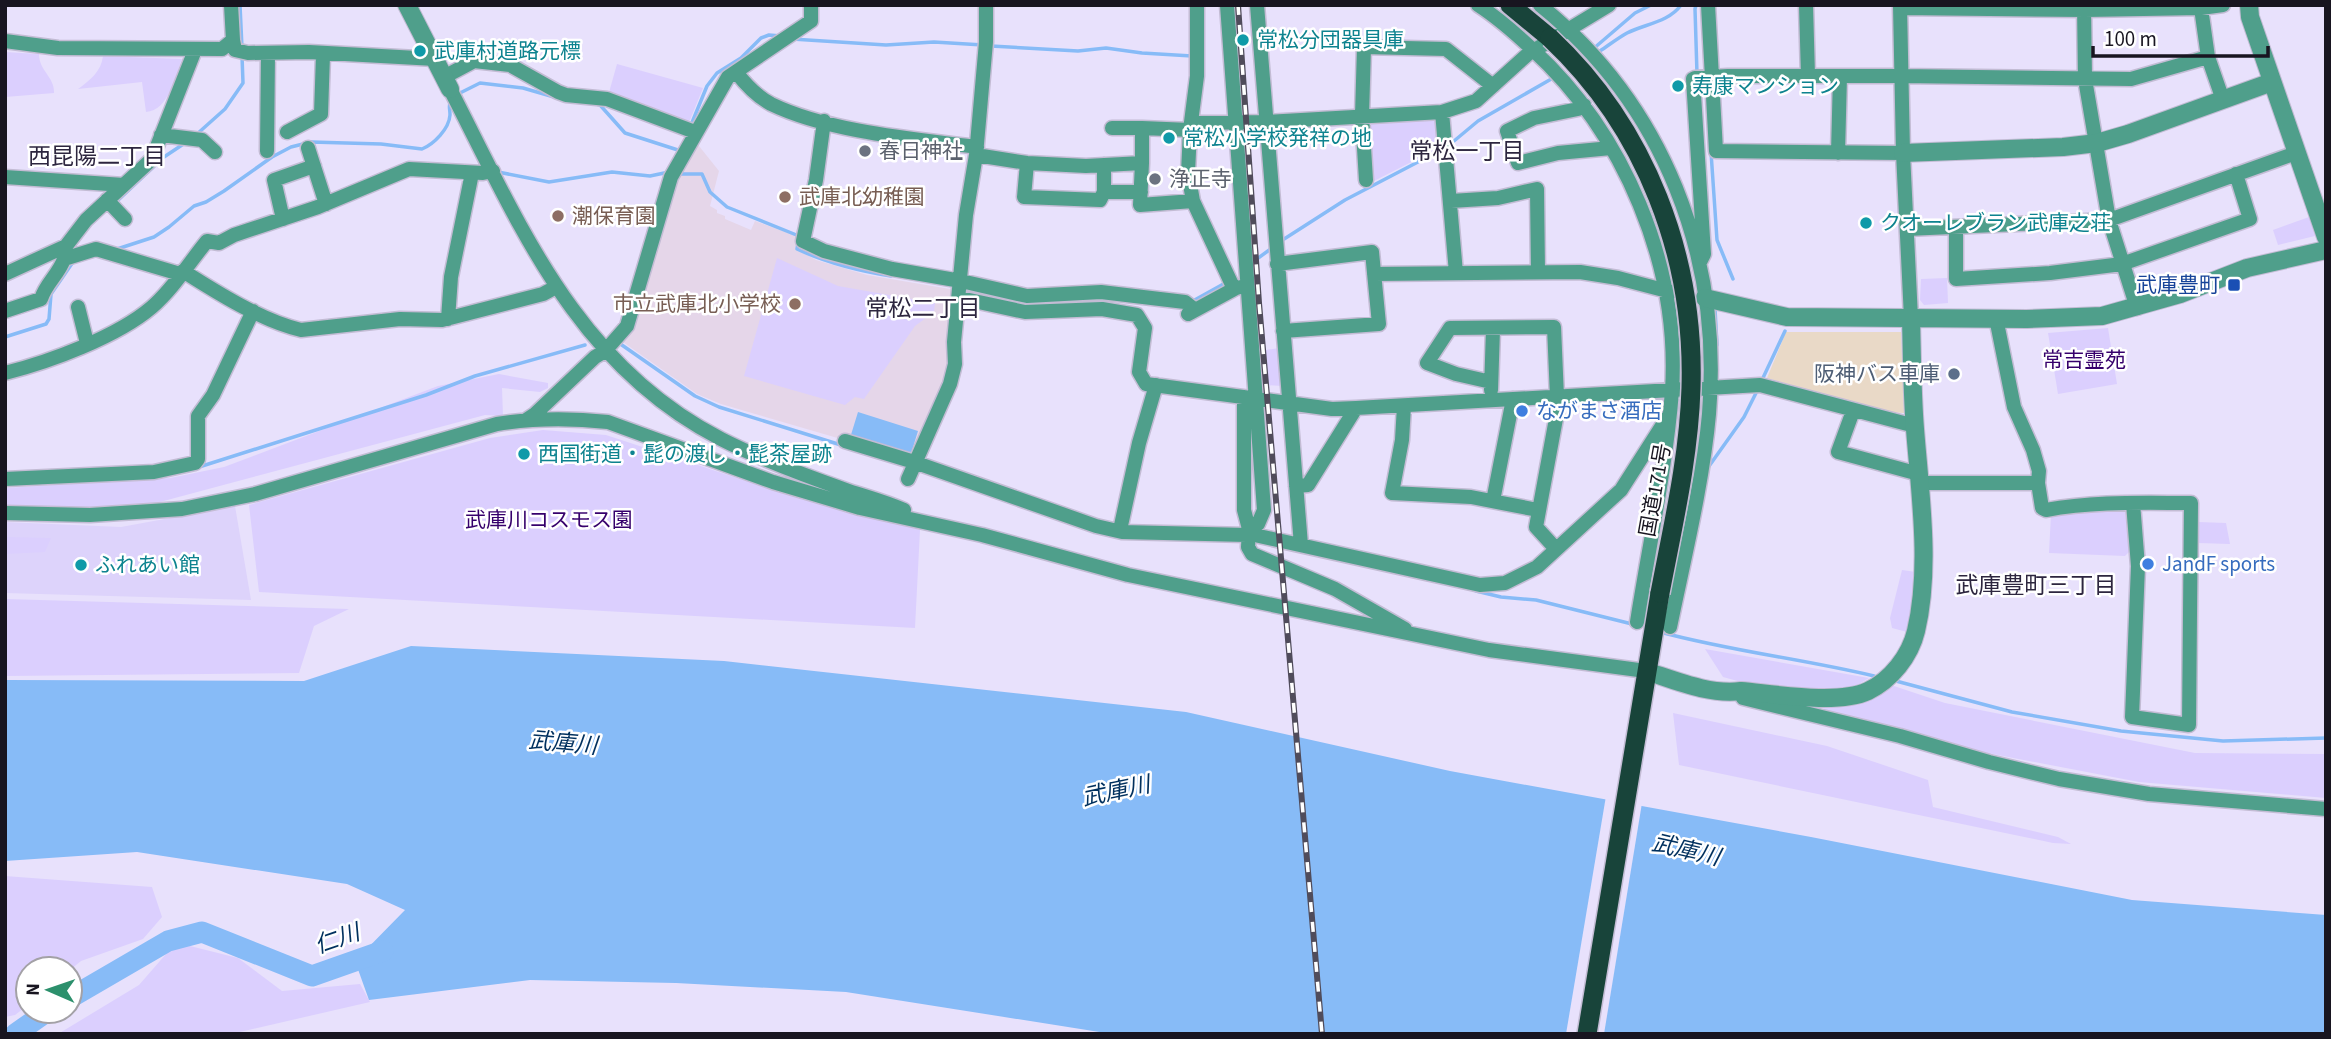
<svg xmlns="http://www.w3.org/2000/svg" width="2331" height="1039" font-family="'Source Sans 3','Noto Sans JP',sans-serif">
	<rect width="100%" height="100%" fill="#e8e1fc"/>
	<path fill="#ddd3fb" d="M235 506 251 600 5 593V522L121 527Z"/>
	<path fill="#e9d9c7" d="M1786 332H1901L1904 413 1886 412 1767 378Z"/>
	<path fill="#e5d6e9" d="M695 141 719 171 710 206 717 210V213L725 216V219L751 230 755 221 799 237 796 249 816 260 867 275 956 290 950 380 913 460 721 404 697 394 620 340 673 182Z"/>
	<path fill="#dbcffe" d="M5 52 39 54C39 71 55 77 54 93L5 97Z
		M103 56 182 59C175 77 169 110 146 112L142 82 78 89C90 80 101 72 103 56Z
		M617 64 703 88 690 120 687 123 608 96Z
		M1432 118 1438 125 1439 148 1372 182 1368 127 1374 121Z
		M2309 217 2315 236 2278 245 2273 230Z
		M777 258 838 286 935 303 934 312 915 326 864 399 855 397 845 405 744 376Z
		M1947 278 1948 303 1924 305 1920 300 1921 279Z
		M2108 328 2117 384 2058 394 2048 333Z
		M1279 348 1283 386 1263 385 1260 351Z
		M499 374 548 383V388L540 392 502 388 503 416 485 415 145 506 95 510 5 506V488L170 478 224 467 438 386Z
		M543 430 606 435 777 491 920 530 915 628 259 592 249 505 490 438Z
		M2122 508 2125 511 2129 552 2125 556 2049 553 2051 514Z
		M2198 522 2226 523 2230 544 2198 543Z
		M5 537 51 538 45 552 5 554Z
		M1902 570 1916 572 1915 594 1907 632 1892 628 1890 618Z
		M5 599 349 609 314 626 299 673 5 676Z
		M1705 649 1869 678 1846 692 1752 685 1723 677Z
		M1891 685 1945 703 2195 753 2326 754V798L2139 782 1951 746 1824 711 1823 705Z
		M1673 713 1827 746 1928 780 1933 807 2058 837 2071 844 2053 843 1679 765Z
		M5 876 152 887 162 917 143 939 81 961 70 970 28 969V1005L15 1015 5 1017Z
		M173 946H190L238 958 282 991 360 984 370 1002 231 1034H58L139 985Z"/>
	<path fill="#87bbf7" d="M858 412 918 431 910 457 850 438Z
		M411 646 724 661 1186 712 1450 771 1811 837 2132 900 2326 915V1034H1112L846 992 676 983 530 980 369 1000 355 961 405 910 347 884 137 852 5 861V680L304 681Z"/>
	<path fill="#e8e1fc" d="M1606 796 1642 803 1604 1034H1566Z"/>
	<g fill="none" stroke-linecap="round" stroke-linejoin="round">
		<path stroke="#87bbf7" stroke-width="3.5" d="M240 5 242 48
			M1696 5 1695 9 1697 74
			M792 39 886 45 934 42 983 45
			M991 46 1078 51 1106 48 1142 53 1192 56
			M1593 49 1635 13 1651 5
			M1600 51C1609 45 1618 38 1627 33 1645 24 1669 22 1681 5
			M458 94 480 83 523 88 554 97
			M596 104 600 105 625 133 681 151
			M691 125 707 86 717 73 741 58 761 38 769 35 781 36
			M197 134 225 109 243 83 242 56
			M1448 146 1478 121 1553 78
			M1711 152 1717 240 1733 279
			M498 172 549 182 612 172 650 176 669 172
			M676 174H702L710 192 727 207 799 236 797 249C827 263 859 271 891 276
			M114 204 164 157 185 143
			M1281 241 1345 200 1441 150
			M114 250 154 237 169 227 194 206 206 202 224 191 272 157 291 147 311 142 381 144 422 149C434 144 449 129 450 115 450 108 448 105 451 99
			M1250 264 1272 248
			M1191 302 1227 282
			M1715 309 1717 345
			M5 337 46 324 49 319 51 294 73 262
			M619 343 695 396 719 407 841 445
			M1762 380 1785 331
			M199 467 426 395 475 376 585 345
			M1707 469 1744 417 1757 391
			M1476 591 1501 597 1536 600 1632 624
			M1660 632C1730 651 1803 659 1874 676
			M1896 681 2012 712 2121 731 2223 741 2326 738"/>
		<path stroke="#87bbf7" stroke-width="21" d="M70 998 168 941 202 932 312 976 383 951
			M15 1034 48 1011"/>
		<defs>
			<path id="minor" d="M1197 5V76L1190 130 1188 173 1193 201 1234 289
				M1227 5 1264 510 1258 524 1249 529 1248 547 1252 554 1335 589 1405 629
				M1257 5 1301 545
				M1478 5C1498 18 1515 33 1532 49 1624 133 1680 265 1672 391 1666 468 1649 546 1637 622
				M1540 5C1664 105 1722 256 1709 414 1703 482 1684 559 1670 627
				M1708 5 1716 151 1903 153
				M1806 5 1808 76
				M1900 5 1903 153 1911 318
				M2084 5 2085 79 2109 220 2137 308
				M1900 8 2085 10 2201 8 2223 5
				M2201 8 2208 57 2223 100
				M233 40 235 50 248 53 309 52 435 59
				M5 41 58 48 222 49 233 40 231 5
				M736 72C746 85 756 96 771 104 829 132 914 139 977 147
				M444 77 474 61 510 65 558 92 566 95 607 99 695 132
				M450 89C520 225 576 365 721 439 762 460 806 476 849 491 867 497 886 502 904 510
				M1584 105 1578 109 1534 118 1507 131 1518 163 1558 153 1611 148
				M1442 112 1456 273
				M824 121 816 180 803 241 824 251 892 269 961 281 1027 296 1101 292 1185 302 1195 310
				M1191 123 1266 122 1442 112 1476 101 1528 54 1609 5
				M1112 128H1142
				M287 132 321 114 323 55
				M161 135 202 140 215 152
				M308 148 326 204
				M267 151 268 53
				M1838 153 1840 76
				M976 155 1027 163 1086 166 1142 163V128L1190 130
				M1027 163 1024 197 1100 200 1104 192V165
				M1142 163 1140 205 1193 201
				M5 177 124 185
				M1366 180 1362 116 1364 47 1446 49 1493 86
				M1104 192H1141
				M107 200 125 219
				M1451 201 1498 198 1537 189 1538 272
				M283 219 274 180 314 166
				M1956 228V279L2050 273 2122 264 2250 219 2236 174
				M1907 229 2109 220 2296 153
				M1700 262 1704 254 1693 79 1695 78 1728 76H1901L2131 79 2208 57
				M1277 264 1372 252 1379 324 1283 331
				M183 271C216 292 262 321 301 330L400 319 442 320 543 294 556 287
				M5 274 66 246 86 220 152 159 195 50
				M1374 274 1580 272 1618 278 1671 292
				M960 298 1025 312 1102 309 1137 315 1145 328 1139 372 1146 384 1332 409 1356 408 1760 385 1915 426
				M78 307 87 343
				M5 311 41 299C46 283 59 274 64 259L96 249 180 274
				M1188 314 1236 288 1241 287
				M1996 318 2014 407 2033 450 2039 471 2038 483 2042 508 2046 510C2094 501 2142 503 2191 503L2189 725 2132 717 2138 566 2133 503
				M448 319 451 277 472 173
				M5 373C49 362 117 337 152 307 173 289 189 263 207 241L219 243 234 235 318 207 409 169 483 173 493 171
				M1491 382 1456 374 1427 363 1450 328 1554 327 1557 397
				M1491 390 1493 329
				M1244 397V510L1249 529 1259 536 1480 585 1505 583 1537 567 1621 490 1667 418
				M1404 406 1402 440 1392 493 1471 497 1538 510
				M1853 411 1838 452 1919 474
				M526 420 535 414 595 357 605 351 627 326 671 177 728 77 811 21V5
				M845 441 911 461 1096 526 1122 532 1247 535
				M5 479 154 472 195 463 198 459V416L213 395 253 311
				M908 479 950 384 955 364 954 342 966 215 976 155 986 42V5
				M1921 483H2038
				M1296 486 1308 485 1356 408
				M1493 501 1513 399
				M5 513 90 515 182 509 255 494 497 424C534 418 571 418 608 422L773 482 860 508 982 535 1128 575 1489 650 1646 671
				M1120 530 1139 443 1156 385
				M1556 549 1536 527 1560 397
				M1743 698 1900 736 1989 762 2059 779 2149 794 2326 809"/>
			<path id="tertiary" d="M407 5 450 89
				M2249 5 2250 17 2326 237
				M1903 153 2063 147 2097 143 2128 134 2272 82
				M1705 298 1787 317 2027 319 2102 316 2180 294 2247 268 2326 250
				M1646 671C1677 681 1709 695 1741 691 1775 694 1838 705 1868 691 1891 680 1910 656 1916 631 1931 568 1920 493 1915 429 1912 392 1912 355 1911 318"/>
			<path id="trunk" d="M1510 5 1550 38
				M1587 1034 1660 593"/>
		</defs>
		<use href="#minor" stroke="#c3bcd4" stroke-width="17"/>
		<use href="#tertiary" stroke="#c3bcd4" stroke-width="20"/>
		<use href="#trunk" stroke="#c3bcd4" stroke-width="22"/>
		<use href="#minor" stroke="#4f9f8b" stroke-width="14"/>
		<use href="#tertiary" stroke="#4f9f8b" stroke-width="18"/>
		<use href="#trunk" stroke="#18443a" stroke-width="19"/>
		<defs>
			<path id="rail" d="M1238 5 1259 303 1322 1034"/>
		</defs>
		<use href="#rail" stroke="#504c5b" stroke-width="6"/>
		<use href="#rail" stroke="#fff" stroke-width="3.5" stroke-dasharray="10" stroke-linecap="butt"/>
		<defs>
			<path id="trunk-bridge" d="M1550 38C1646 128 1695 257 1691 388 1689 457 1673 525 1660 593"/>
		</defs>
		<use href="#trunk-bridge" stroke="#c3bcd4" stroke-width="22" stroke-linecap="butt"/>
		<use href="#trunk-bridge" stroke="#18443a" stroke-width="19"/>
	</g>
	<g fill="#0f9aa8" stroke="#fff" stroke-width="2.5">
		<circle cx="1243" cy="40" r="7"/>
		<circle cx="420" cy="51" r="7"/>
		<circle cx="1678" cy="86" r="7"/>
		<circle cx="1169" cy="138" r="7"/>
		<circle cx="1866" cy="223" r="7"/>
		<circle cx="524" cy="454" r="7"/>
		<circle cx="81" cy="565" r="7"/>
	</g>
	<g fill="#6b7280" stroke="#fff" stroke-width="2.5">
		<circle cx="865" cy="151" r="7"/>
		<circle cx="1155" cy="179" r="7"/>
	</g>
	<g fill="#8d6e63" stroke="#fff" stroke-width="2.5">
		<circle cx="785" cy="197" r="7"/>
		<circle cx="558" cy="216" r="7"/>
		<circle cx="795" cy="304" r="7"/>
	</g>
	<rect fill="#1a4fb4" stroke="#fff" stroke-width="2.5" x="2227" y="278" width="14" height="14" rx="3.5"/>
	<circle fill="#5c6f8a" stroke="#fff" stroke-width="2.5" cx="1954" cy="374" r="7"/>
	<g fill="#3f7fe0" stroke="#fff" stroke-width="2.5">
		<circle cx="1522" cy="411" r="7"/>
		<circle cx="2148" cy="564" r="7"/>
	</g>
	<g text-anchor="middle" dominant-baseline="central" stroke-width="5" stroke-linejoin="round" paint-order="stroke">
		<g font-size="21" fill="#0d838f" stroke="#fff" text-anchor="start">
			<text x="1257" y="40">常松分団器具庫</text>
			<text x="434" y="51">武庫村道路元標</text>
			<text x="1692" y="86">寿康マンション</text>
			<text x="1183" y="138">常松小学校発祥の地</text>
			<text x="1880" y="223">クオーレブラン武庫之荘</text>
			<text x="538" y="454">西国街道・髭の渡し・髭茶屋跡</text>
			<text x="95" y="565">ふれあい館</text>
		</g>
		<g font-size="21" fill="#5b616d" stroke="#fff" text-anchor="start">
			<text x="879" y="151">春日神社</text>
			<text x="1169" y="179">浄正寺</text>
		</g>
		<g font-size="21" fill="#785e54" stroke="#fff" text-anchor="start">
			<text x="799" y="197">武庫北幼稚園</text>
			<text x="572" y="216">潮保育園</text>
			<text x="781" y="304" text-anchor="end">市立武庫北小学校</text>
		</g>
		<g font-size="21" fill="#164399" stroke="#fff" text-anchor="end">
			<text x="2220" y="285">武庫豊町</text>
		</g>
		<g font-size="21" fill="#36006c" stroke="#fff">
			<text x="2084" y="360">常吉霊苑</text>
			<text x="549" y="520">武庫川コスモス園</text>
		</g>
		<g font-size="21" fill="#4e5e75" stroke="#fff" text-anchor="end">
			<text x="1940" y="374">阪神バス車庫</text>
		</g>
		<g font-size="21" fill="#366cbe" stroke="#fff" text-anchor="start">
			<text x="1536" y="411">ながまさ酒店</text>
			<text x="2162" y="564">JandF sports</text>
		</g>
		<g font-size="21" fill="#181520" stroke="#fff">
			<text transform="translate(1655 490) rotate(-80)">国道171号</text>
		</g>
		<g font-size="23" fill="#2d263f" stroke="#fff">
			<text x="1467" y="151">常松一丁目</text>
			<text x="97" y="156">西昆陽二丁目</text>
			<text x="923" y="308">常松二丁目</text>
			<text x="2036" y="585">武庫豊町三丁目</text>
		</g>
		<g font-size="23" font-style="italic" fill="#00305e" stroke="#fff">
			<text transform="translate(563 743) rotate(5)">武庫川</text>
			<text transform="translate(1116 791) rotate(-12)">武庫川</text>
			<text transform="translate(1686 850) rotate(13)">武庫川</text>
			<text transform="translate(337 939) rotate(-19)">仁川</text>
		</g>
	</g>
	<rect width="2331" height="1039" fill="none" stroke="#181520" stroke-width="14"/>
	<g transform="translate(49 990) rotate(272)"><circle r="33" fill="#ffffff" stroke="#a3a1a6" stroke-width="2"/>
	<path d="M0-5L12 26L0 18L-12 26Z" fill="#2c906c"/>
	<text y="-10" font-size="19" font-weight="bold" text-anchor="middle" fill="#181520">N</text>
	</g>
	<path d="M2093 46v10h175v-10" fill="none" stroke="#181520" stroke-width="3.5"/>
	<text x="2104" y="46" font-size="21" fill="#181520" stroke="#ffffff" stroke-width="5" paint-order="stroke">100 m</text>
</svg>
